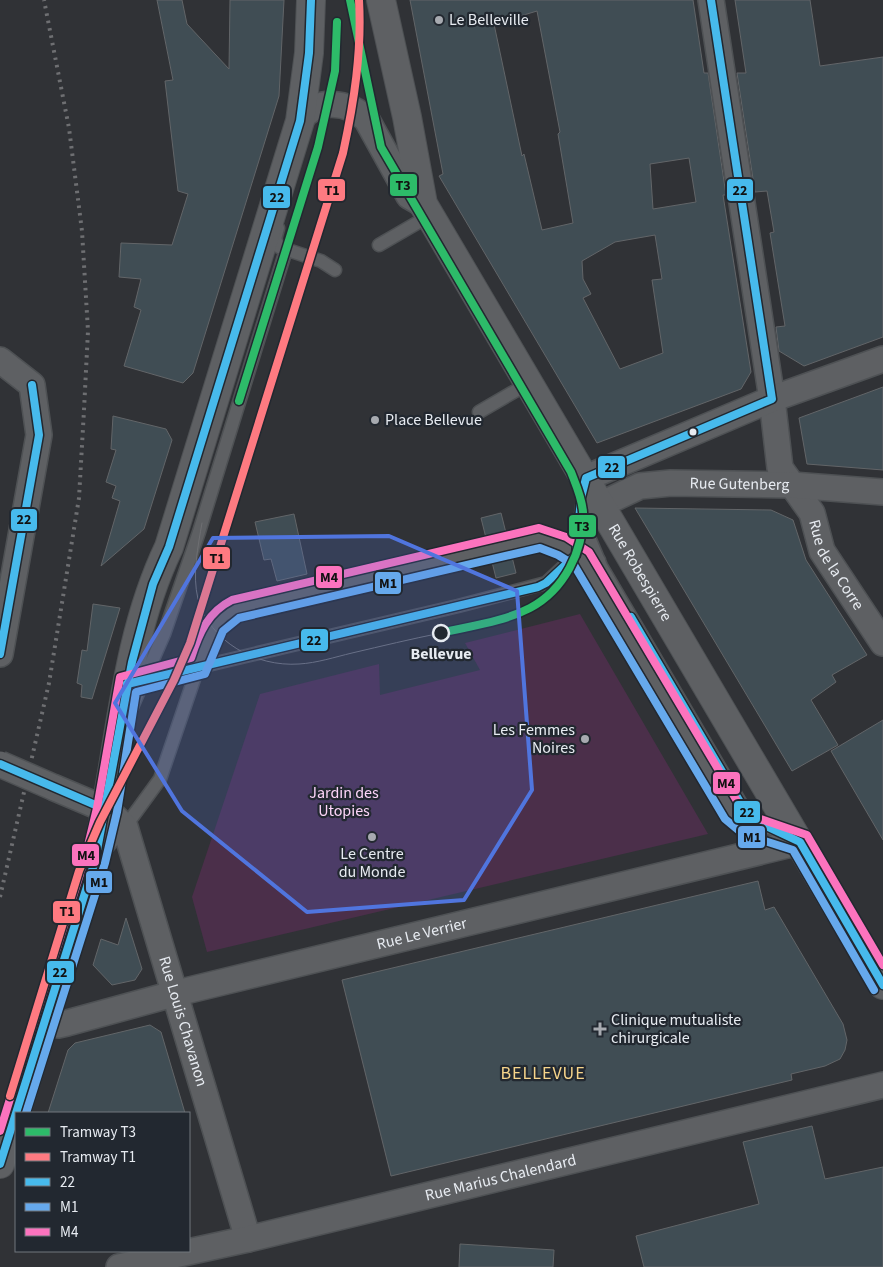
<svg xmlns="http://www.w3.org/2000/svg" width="883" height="1267" font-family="'Source Sans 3',sans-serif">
	<rect width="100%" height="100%" fill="#303236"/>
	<path fill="#4b2f4a" d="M580 614 708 834 207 952 192 897 260 694 379 664 380 695 480 670 465 643Z"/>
	<path fill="#404d54" stroke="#626568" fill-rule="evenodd" d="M157 0H182L187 24 229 69 230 0H284L279 96 193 373 183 383 124 366 141 310 134 307 141 279 119 277 121 243 172 245 188 194 178 191 165 81 173 80Z
		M410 0H693L704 73H708L726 195H723L751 372 741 389 597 443 439 176 443 174ZM537 11 560 132 558 134 573 223 542 230 524 154 522 156 494 24ZM689 158 696 202 653 209 650 164ZM655 235 662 279 652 280 663 353 620 369 583 298 591 294 583 279 582 261 615 242Z
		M735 0H810L820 66 883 57V337L804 366 779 351 776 327 785 326 770 233 774 232 767 191 755 192 737 73H746Z
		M883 387V470L807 464 799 418Z
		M113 416 166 429 172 440 144 529 101 566 120 501 112 498 116 486 106 482 116 450 111 449Z
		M635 508 771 510 793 520 806 560 867 655 832 675 836 682 811 700 838 745 792 771Z
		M501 513 507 537 487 542 481 518Z
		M294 514 307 574 277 581 271 559 264 560 255 522Z
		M511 553 516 573 496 578 491 558Z
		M93 604 120 608 92 699 81 697 82 685 77 683 82 650 87 651Z
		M883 720V840L831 751Z
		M758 881 765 910 774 907 843 1024 847 1040 845 1050 840 1059 825 1066 791 1074 792 1080 391 1176 342 980Z
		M126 918 142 969 135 980 112 985 93 965 101 939 118 945Z
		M150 1025 161 1032 185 1113H48L68 1050 75 1043Z
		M812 1126 825 1179 883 1167V1267H644L636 1236 759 1204 743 1142Z
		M460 1244 554 1250 553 1267H459Z"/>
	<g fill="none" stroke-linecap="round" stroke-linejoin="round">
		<defs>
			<path id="service" d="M278 228 275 239 279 247 321 261 335 270
				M379 245 429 216
				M479 412 529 383
				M600 506 588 535 601 566 743 807C755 823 773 829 791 838
				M576 555 581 558 732 812 739 820 762 830
				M127 684 458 606 546 583 576 555 585 483
				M132 707 164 634 199 532 286 250
				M104 851 125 827 160 779 209 635 223 615 244 607 541 538C556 542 563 549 575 554 583 557 591 556 599 560"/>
			<g id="minor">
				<path id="s1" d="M711 0 772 399 780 468 812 513 822 551 883 643"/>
				<path d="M300 121C314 97 350 101 367 120L409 196 423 204"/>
				<path d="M0 360 32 385 39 435 0 654"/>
				<path d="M586 478 772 399 883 359"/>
				<path id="s2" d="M600 505 640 486 671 483 792 485 883 492"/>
				<path id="s3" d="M55 788 107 810 125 827 248 1239"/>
				<path id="s4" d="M45 1020 58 1025 67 1023 173 994 800 842"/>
				<path id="s5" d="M119 1267 248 1239 883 1085"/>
			</g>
			<g id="secondary">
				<path id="s6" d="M381 0 407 117 423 204 883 985"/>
				<path d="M0 1164 95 861C120 757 122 645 169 547L300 121 309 53 311 0"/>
			</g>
		</defs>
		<use href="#service" stroke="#4e5154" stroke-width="15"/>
		<use href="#minor" stroke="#4e5154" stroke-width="28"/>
		<use href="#secondary" stroke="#4e5154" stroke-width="30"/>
		<use href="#service" stroke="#5e6063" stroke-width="12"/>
		<use href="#minor" stroke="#5e6063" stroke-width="25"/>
		<use href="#secondary" stroke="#5e6063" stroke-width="28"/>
		<path stroke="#6e6f72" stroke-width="1" d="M202 523C198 546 192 575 198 599 210 642 256 667 299 664 317 663 335 657 352 653 382 646 411 639 441 633"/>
		<path stroke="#6e6f72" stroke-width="4" stroke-dasharray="2.5 5" stroke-linecap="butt" d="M0 897 49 683 79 498 84 410 88 331 82 231 69 128 44 0"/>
		<defs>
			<path id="minor-bridge" d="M0 764 55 788"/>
		</defs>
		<use href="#minor-bridge" stroke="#4e5154" stroke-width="28" stroke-linecap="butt"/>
		<use href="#minor-bridge" stroke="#5e6063" stroke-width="25"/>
		<defs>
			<path id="bus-1" d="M631 617 743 807 750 816 760 823 800 842 883 985
				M0 654 39 435 32 385
				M127 684 538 587 546 583 576 555 581 498 586 478 772 399 711 0
				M0 764 107 810
				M0 1164 95 861 132 662 153 584 169 547 300 121 309 53 311 0"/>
			<path id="bus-2" d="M26 1113 105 863 117 812 136 692 205 674 223 631 239 618 540 548 558 555 574 565 725 819 743 834 793 850 874 990"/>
			<path id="bus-3" d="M0 1131 85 858 97 808 120 677 191 658C199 633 208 612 232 600L539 528 566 537 589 552 740 806 752 816 807 835 883 965"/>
		</defs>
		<use href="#bus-1" stroke="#222830" stroke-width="11"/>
		<use href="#bus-2" stroke="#222830" stroke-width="11"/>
		<use href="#bus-3" stroke="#222830" stroke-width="11"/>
		<use href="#bus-1" stroke="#47baec" stroke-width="8"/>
		<use href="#bus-2" stroke="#66a9ec" stroke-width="8"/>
		<use href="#bus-3" stroke="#fc73be" stroke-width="8"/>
		<defs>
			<path id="tram-1" d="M350 0 381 147 571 472C576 485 582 498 583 512 584 551 564 590 530 608 503 622 470 626 441 633
				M239 401 318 147 335 71 337 22"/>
			<path id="tram-2" d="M10 1096 79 871 100 822 174 680 190 643 343 153C354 102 362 52 359 0"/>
		</defs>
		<use href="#tram-1" stroke="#222830" stroke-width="11"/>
		<use href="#tram-2" stroke="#222830" stroke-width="11"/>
		<use href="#tram-1" stroke="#2dbb69" stroke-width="8"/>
		<use href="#tram-2" stroke="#fe7a81" stroke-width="8"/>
	</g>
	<path fill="#5075de" fill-opacity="0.2" stroke="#5075de" stroke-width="4" stroke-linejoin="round" d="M389 536 517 591 532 790 464 900 307 912 182 811 115 703 213 538Z"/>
	<g fill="#a7aab0" stroke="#222830" stroke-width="2">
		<circle cx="439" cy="20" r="5"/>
		<circle cx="375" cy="420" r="5"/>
		<circle cx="585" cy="739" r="5"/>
		<circle cx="372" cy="837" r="5"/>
		<path d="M597.5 1021.5h5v5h5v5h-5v5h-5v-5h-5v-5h5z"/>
	</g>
	<circle fill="#e7ebf1" stroke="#222830" stroke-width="2" cx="693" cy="432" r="4.5"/>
	<circle fill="#222830" stroke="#e7ebf1" stroke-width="2.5" cx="441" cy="633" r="8"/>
	<g text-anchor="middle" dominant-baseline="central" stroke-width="4.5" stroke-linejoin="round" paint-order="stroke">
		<g font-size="16" fill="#e7ebf1" stroke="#222830" text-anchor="start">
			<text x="449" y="20">Le Belleville</text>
			<text x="385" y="420">Place Bellevue</text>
			<text x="575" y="730" text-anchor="end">Les Femmes<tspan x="575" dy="18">Noires</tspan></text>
			<text x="372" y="854" text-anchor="middle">Le Centre<tspan x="372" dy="18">du Monde</tspan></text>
			<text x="611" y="1020">Clinique mutualiste<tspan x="611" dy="18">chirurgicale</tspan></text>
		</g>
		<g font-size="16" fill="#e7ebf1" stroke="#222830">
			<text stroke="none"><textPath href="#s2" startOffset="144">Rue Gutenberg</textPath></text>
			<text stroke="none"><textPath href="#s1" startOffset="586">Rue de la Corre</textPath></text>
			<text stroke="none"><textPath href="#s6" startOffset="636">Rue Robespierre</textPath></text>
			<text stroke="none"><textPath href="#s4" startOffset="389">Rue Le Verrier</textPath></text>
			<text stroke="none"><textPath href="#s3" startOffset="284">Rue Louis Chavanon</textPath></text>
			<text stroke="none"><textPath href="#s5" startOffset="392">Rue Marius Chalendard</textPath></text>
		</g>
		<g font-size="16" font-weight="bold" fill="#e7ebf1" stroke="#222830">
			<text x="441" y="654">Bellevue</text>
		</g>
		<g font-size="16" fill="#fdd5f9" stroke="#222830">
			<text x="344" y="793">Jardin des<tspan x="344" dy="18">Utopies</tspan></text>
		</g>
		<g font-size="18" letter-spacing="1" fill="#f7d58b" stroke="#222830">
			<text x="543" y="1073">BELLEVUE</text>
		</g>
	</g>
	<g stroke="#222830" stroke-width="2">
		<rect x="389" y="173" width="29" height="24" rx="5" fill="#2dbb69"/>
		<rect x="317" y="178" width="29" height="24" rx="5" fill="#fe7a81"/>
		<rect x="726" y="178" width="28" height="24" rx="5" fill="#47baec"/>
		<rect x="262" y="185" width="29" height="24" rx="5" fill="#47baec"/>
		<rect x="597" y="455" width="29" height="24" rx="5" fill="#47baec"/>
		<rect x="10" y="508" width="28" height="24" rx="5" fill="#47baec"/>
		<rect x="568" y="514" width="29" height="24" rx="5" fill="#2dbb69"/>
		<rect x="202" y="546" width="29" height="24" rx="5" fill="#fe7a81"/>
		<rect x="315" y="565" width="28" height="24" rx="5" fill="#fc73be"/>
		<rect x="374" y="571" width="28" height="24" rx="5" fill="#66a9ec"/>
		<rect x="300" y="628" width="29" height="24" rx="5" fill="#47baec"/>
		<rect x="712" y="771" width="29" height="24" rx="5" fill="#fc73be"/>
		<rect x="733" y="800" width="28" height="24" rx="5" fill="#47baec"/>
		<rect x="737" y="825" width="29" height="24" rx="5" fill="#66a9ec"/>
		<rect x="71" y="843" width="29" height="24" rx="5" fill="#fc73be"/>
		<rect x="85" y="870" width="28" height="24" rx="5" fill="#66a9ec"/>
		<rect x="52" y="900" width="29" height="24" rx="5" fill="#fe7a81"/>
		<rect x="46" y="960" width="29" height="24" rx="5" fill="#47baec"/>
	</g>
	<g font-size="14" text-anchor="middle" font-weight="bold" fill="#111">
		<text x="403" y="190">T3</text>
		<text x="332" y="195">T1</text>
		<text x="740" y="195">22</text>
		<text x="277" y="202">22</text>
		<text x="612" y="472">22</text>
		<text x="24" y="524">22</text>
		<text x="582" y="531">T3</text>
		<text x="217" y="563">T1</text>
		<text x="329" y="582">M4</text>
		<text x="388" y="588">M1</text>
		<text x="314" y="645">22</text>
		<text x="726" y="788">M4</text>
		<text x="747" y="817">22</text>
		<text x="752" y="842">M1</text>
		<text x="86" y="860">M4</text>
		<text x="99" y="887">M1</text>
		<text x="67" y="916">T1</text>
		<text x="60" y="977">22</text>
	</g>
	<rect x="15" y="1112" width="175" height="140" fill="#222830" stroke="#71767d"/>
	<rect x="25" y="1128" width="25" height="8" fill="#2dbb69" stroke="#71767d"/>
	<text x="60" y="1137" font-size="15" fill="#e7ebf1">Tramway T3</text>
	<rect x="25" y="1153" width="25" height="8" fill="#fe7a81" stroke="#71767d"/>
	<text x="60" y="1162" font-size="15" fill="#e7ebf1">Tramway T1</text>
	<rect x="25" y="1178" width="25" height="8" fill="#47baec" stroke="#71767d"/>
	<text x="60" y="1187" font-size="15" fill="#e7ebf1">22</text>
	<rect x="25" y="1203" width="25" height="8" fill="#66a9ec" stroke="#71767d"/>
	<text x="60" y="1212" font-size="15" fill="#e7ebf1">M1</text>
	<rect x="25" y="1228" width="25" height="8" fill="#fc73be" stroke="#71767d"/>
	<text x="60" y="1237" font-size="15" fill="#e7ebf1">M4</text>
</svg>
